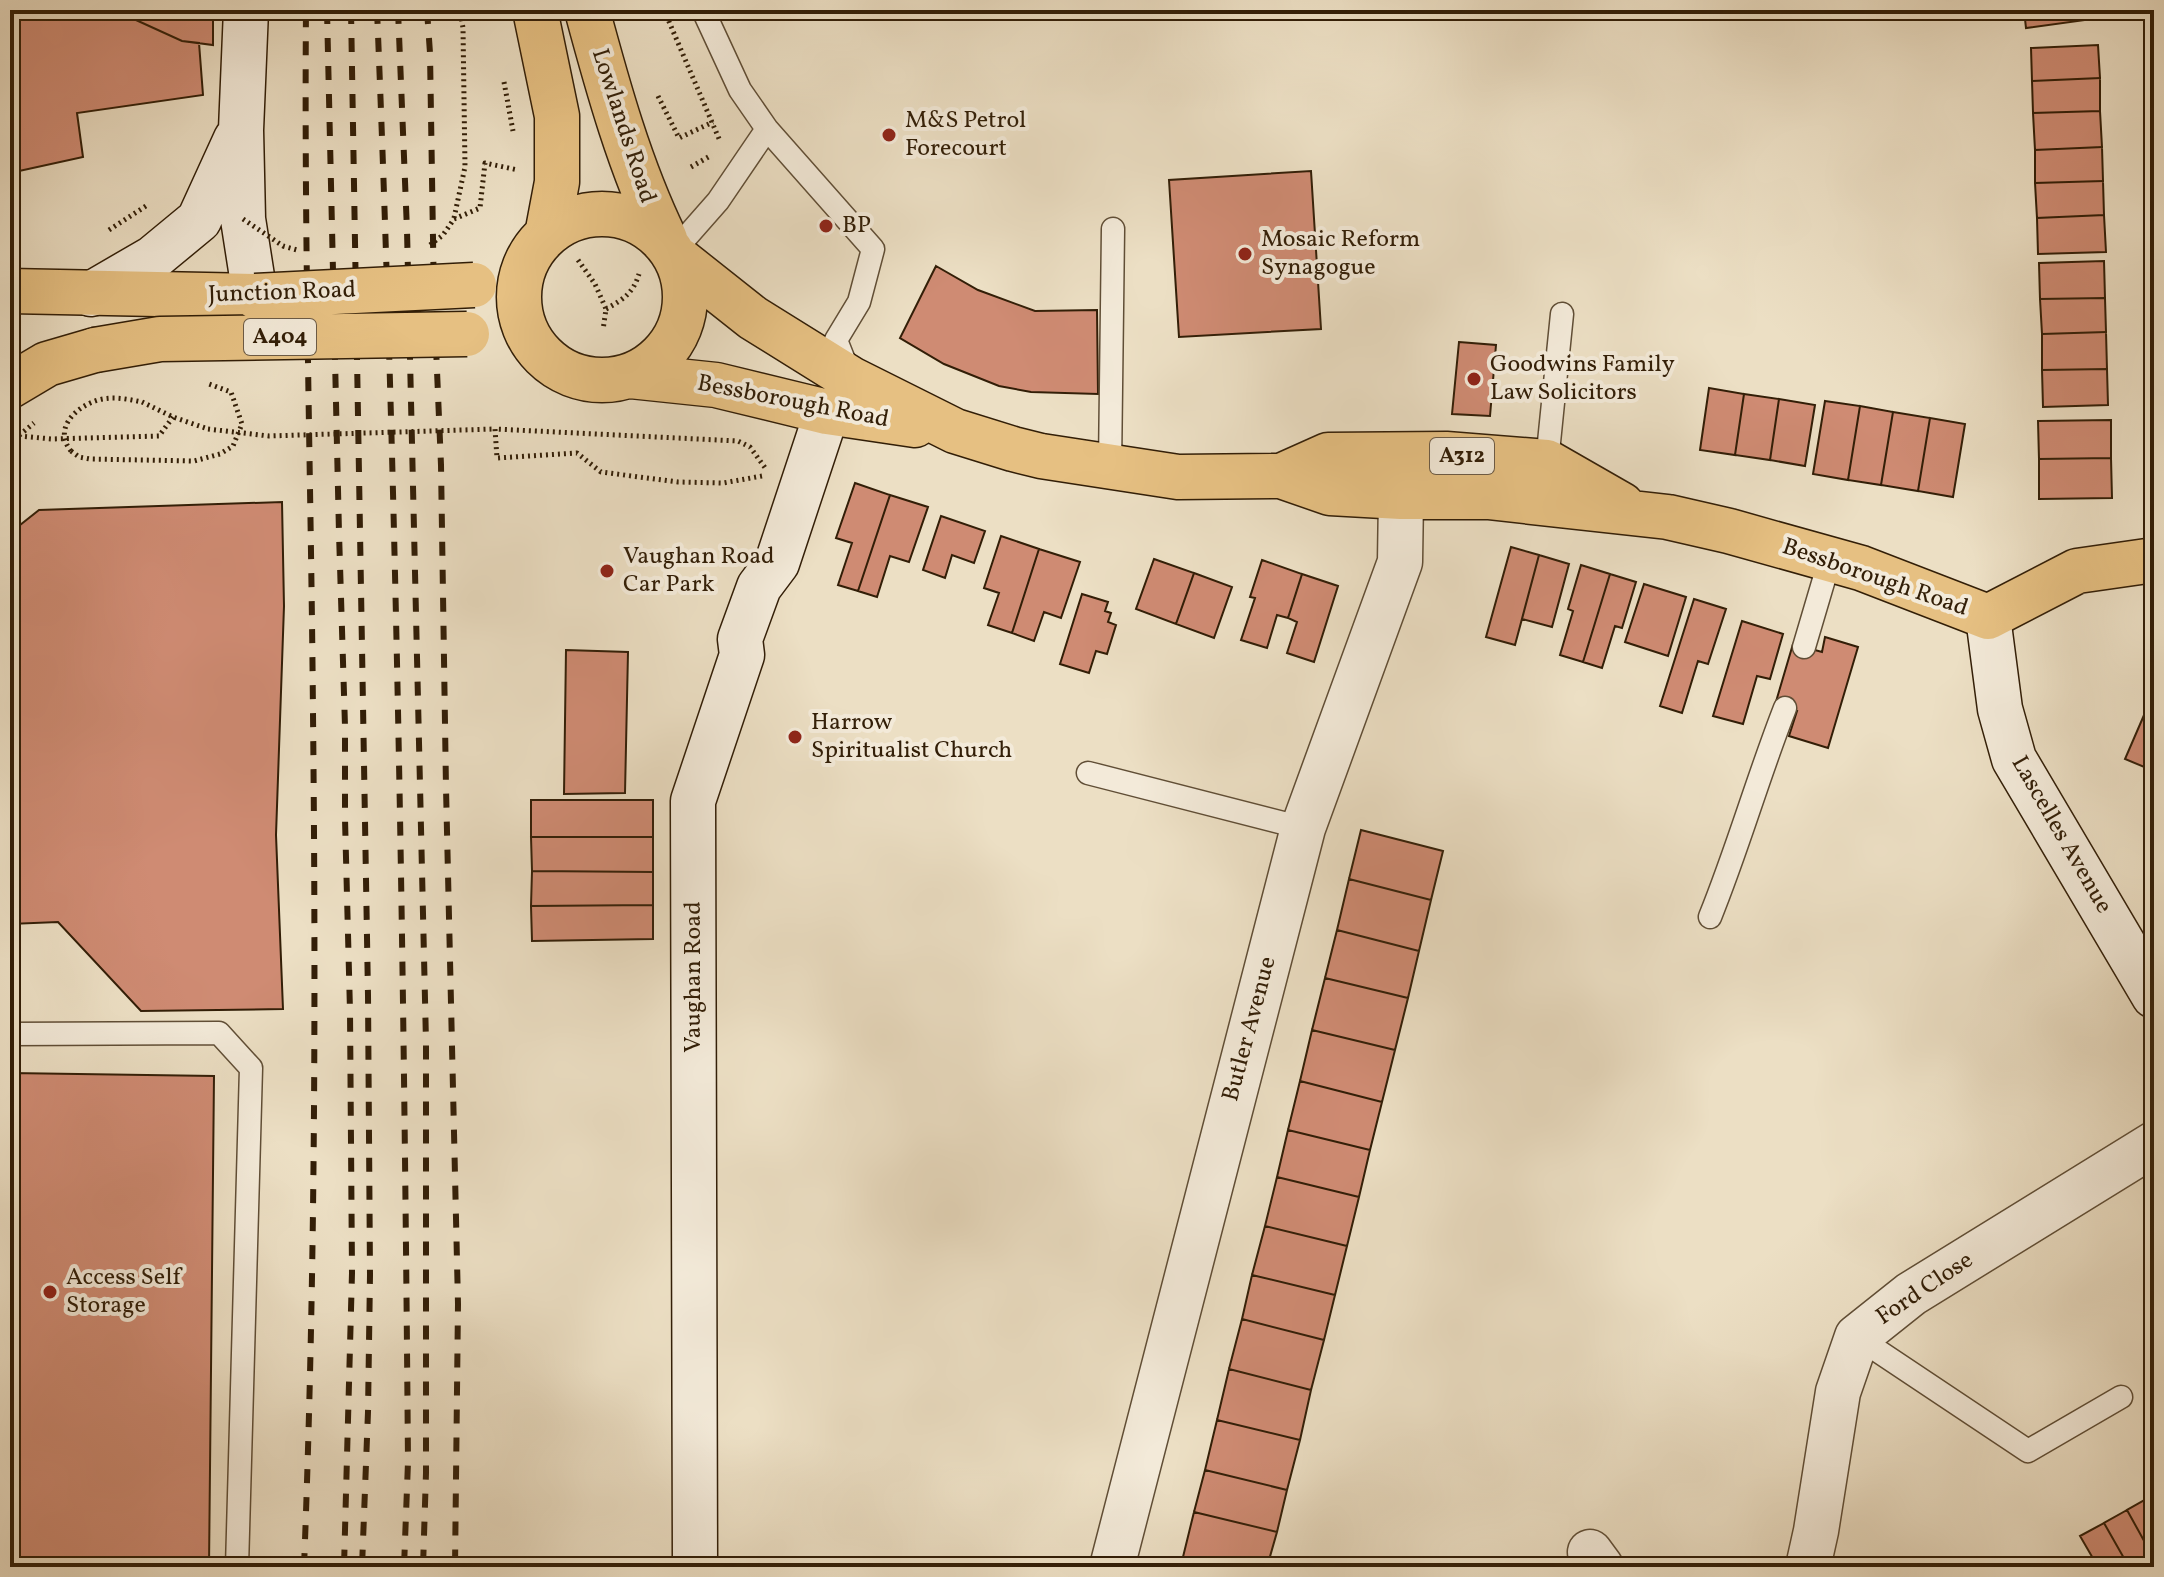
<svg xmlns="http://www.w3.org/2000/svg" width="2164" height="1577" font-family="Vollkorn,serif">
	<rect width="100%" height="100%" fill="#ecdfc4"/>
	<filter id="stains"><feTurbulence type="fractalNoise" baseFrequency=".0025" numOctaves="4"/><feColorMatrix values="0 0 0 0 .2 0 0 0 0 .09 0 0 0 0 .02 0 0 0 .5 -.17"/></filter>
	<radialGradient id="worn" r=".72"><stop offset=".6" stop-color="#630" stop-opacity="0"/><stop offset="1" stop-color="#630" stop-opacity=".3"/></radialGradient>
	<path fill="#cf8b73" stroke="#321e07" stroke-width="2" d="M61 10H114L182 41 199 43 203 95 77 113 83 157 10 173V22Z
		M114 10H213V45L182 41Z
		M2024 10H2099L2100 18 2026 28Z
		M2098 45 2100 78 2032 81 2031 48Z
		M2100 78V111L2033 113 2032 81Z
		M2100 111 2102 147 2035 150 2033 113Z
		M2102 147 2103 181 2035 183V150Z
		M1311 171 1321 329 1179 337 1169 180Z
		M2103 181 2104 215 2037 218 2035 183Z
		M2104 215 2106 252 2038 254 2037 218Z
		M2104 261 2105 298 2040 299 2039 263Z
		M936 266 978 290 1035 311 1097 310 1098 394 1031 392 999 386 944 364 900 338Z
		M2105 298 2106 332 2042 334 2040 299Z
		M2106 332 2107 369 2042 370V334Z
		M1459 342 1496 345 1490 416 1452 414Z
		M2107 369 2108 405 2043 407 2042 370Z
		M1709 388 1744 394 1735 455 1700 450Z
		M1744 394 1779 399 1770 460 1735 455Z
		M1779 399 1815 405 1805 466 1770 460Z
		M1825 401 1860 406 1848 480 1813 474Z
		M1860 406 1893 412 1881 485 1848 480Z
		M1893 412 1930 418 1918 491 1881 485Z
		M1930 418 1965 424 1953 497 1918 491Z
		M2111 420V458L2039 459 2038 421Z
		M2111 458 2112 498 2039 499V459Z
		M855 483 890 495 858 591 838 585 852 543 836 538Z
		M890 495 928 507 909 562 890 556 877 597 858 591Z
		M282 502 284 606 276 835 283 1009 141 1011 58 922 10 924V533L39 510Z
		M941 516 985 531 974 563 952 555 945 578 923 570Z
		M1001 536 1039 549 1012 633 988 625 999 593 984 588Z
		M1511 547 1539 555 1515 645 1486 637Z
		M1039 549 1080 562 1061 618 1044 612 1034 641 1012 633Z
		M1539 555 1569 564 1552 627 1522 619Z
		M1154 559 1194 573 1176 624 1136 609Z
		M1262 560 1302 574 1288 618 1277 615 1267 648 1241 640 1255 598 1250 597Z
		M1581 565 1610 574 1583 662 1560 655 1573 611 1568 609Z
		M1194 573 1232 587 1214 638 1176 624Z
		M1302 574 1338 586 1314 662 1287 653 1297 622 1288 618Z
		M1610 574 1636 582 1622 628 1615 626 1602 668 1583 662Z
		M1644 584 1686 597 1668 656 1625 642Z
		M1082 594 1108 602 1105 611 1111 613 1108 622 1116 625 1107 654 1096 651 1089 673 1060 664Z
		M1694 599 1726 609 1708 664 1698 661 1682 713 1660 706Z
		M1742 621 1783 634 1770 679 1757 676 1743 724 1713 716Z
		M1825 637 1858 647 1828 748 1789 736 1797 711 1775 705 1793 644 1822 652Z
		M566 650 628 652 625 793 564 794Z
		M2154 692V771L2125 759Z
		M531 800H653V837H531Z
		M1361 830 1443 851 1431 900 1349 879Z
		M531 837H653V872L532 871Z
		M532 871 653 872V905L531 906Z
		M1349 879 1431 900 1419 951 1337 930Z
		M653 905V939L532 941 531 906Z
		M1337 930 1419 951 1408 998 1325 978Z
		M1325 978 1408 998 1395 1050 1312 1030Z
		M1312 1030 1395 1050 1382 1102 1300 1081Z
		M10 1073 214 1076 209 1567H10Z
		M1300 1081 1382 1102 1370 1150 1288 1130Z
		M1288 1130 1370 1150 1359 1197 1277 1177Z
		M1277 1177 1359 1197 1347 1246 1265 1226Z
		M1265 1226 1347 1246 1335 1295 1252 1275Z
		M1252 1275 1335 1295 1324 1340 1242 1319Z
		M1242 1319 1324 1340 1311 1390 1229 1369Z
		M1229 1369 1311 1390 1300 1440 1217 1420Z
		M1217 1420 1300 1440 1287 1490 1205 1470Z
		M1205 1470 1287 1490 1277 1532 1194 1512Z
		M2150 1497 2154 1505 2153 1557 2127 1510Z
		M2127 1510 2153 1557 2135 1567H2129L2104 1523Z
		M1194 1512 1277 1532 1267 1567H1204L1182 1561Z
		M2104 1523 2129 1567H2098L2080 1536Z"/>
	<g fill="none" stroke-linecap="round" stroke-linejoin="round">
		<defs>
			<path id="lane" d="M703 10 740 90 767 129 873 249 859 302 836 340 849 373
				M674 251 718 201 767 129
				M1547 462 1562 314
				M1110 466 1113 229
				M1804 647 1830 559
				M1088 773 1303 828
				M1710 917C1738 848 1758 777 1785 708
				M10 1034 219 1033 251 1068 237 1567
				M1857 1337 2028 1451 2121 1397"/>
			<path id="street" d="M1590 1552 1601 1567
				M1112 1567 1303 828 1400 562 1401 497
				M1808 1567 1816 1531 1838 1392 1857 1337 1911 1294 2154 1144"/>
			<path id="secondary" d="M246 10 241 130 243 219 255 296
				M91 294 153 258 199 220 236 139
				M1988 617 2000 709 2014 759 2154 996
				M695 1567 693 801 742 655 740 639 759 587 777 563 827 412"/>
			<path id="primary" d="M535 10 557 116V182L547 235
				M587 10C608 88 630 167 665 239
				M519 297a83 83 0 1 1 166 0a83 83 0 1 1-166 0Z
				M681 261 753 318 851 379 955 431 1013 449 1041 456 1178 477 1281 476 1330 493 1401 497H1488L1668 517 1729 531 1861 568 1988 617 2077 571 2154 560
				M10 291 255 296
				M630 376 716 385 827 412 915 425
				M10 386 47 364 95 350
				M1281 476 1328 455 1446 454 1547 462 1622 505"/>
		</defs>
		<use href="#lane" stroke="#604e36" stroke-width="25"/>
		<use href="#street" stroke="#604e36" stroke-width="47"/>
		<use href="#secondary" stroke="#321e07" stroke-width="47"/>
		<use href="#primary" stroke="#321e07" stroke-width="47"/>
		<path stroke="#321e07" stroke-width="5" stroke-dasharray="2 4" stroke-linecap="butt" d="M664 10 720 141
			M504 82 513 131
			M658 96 679 138 713 122
			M691 167 710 156
			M454 218 465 167 463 28 460 10
			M454 219 480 208 485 163 518 170
			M109 230 149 204
			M578 260 595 284 606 309 603 330
			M606 309C624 299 633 293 639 274
			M142 402 173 417 208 429
			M19 436 52 439 159 436 173 417
			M10 443 34 423
			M71 451 79 457 90 459 194 461 220 454 233 446 242 424 231 392 206 383
			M762 476 723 483 678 482 601 472 577 453 497 458 495 429 738 441 750 447 766 469"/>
		<use href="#lane" stroke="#f3ead9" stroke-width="22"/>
		<use href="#street" stroke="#f3ead9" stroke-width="44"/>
		<use href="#secondary" stroke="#f3ead9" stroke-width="44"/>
		<use href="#primary" stroke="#e6c082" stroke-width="44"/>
		<path stroke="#321e07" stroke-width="6" stroke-dasharray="14 14" stroke-linecap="butt" d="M327 10 339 533 345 726V819L350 1011 352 1273 344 1567
			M351 10 368 995 370 1275 368 1412 362 1567
			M377 10C397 494 404 978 408 1462L404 1567
			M398 10 407 230 426 1042V1473L423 1567
			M427 10 430 53 434 300 441 465 446 788 458 1304 455 1567
			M304 1567C315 1283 316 998 313 714 311 479 304 245 306 10"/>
		<defs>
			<path id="primary-bridge" d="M255 296 474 285
				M95 350 160 339 467 334"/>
		</defs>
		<use href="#primary-bridge" stroke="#321e07" stroke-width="47" stroke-linecap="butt"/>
		<path stroke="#321e07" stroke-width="5" stroke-dasharray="2 4" stroke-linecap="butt" d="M243 219 283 246 297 250
			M430 245 443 235 454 219
			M208 429 269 436 495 429
			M71 451C53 429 75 407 98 400 113 396 127 399 142 402"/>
		<use href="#primary-bridge" stroke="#e6c082" stroke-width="44"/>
	</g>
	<g fill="#8f2418" stroke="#f3ead9" stroke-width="3">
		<circle cx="889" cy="135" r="8"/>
		<circle cx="826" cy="226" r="8"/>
		<circle cx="1245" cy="254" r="8"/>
		<circle cx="1474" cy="379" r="8"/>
		<circle cx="607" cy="571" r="8"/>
		<circle cx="795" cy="737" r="8"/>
		<circle cx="50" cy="1292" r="8"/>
	</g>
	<g text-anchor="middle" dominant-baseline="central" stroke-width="8" stroke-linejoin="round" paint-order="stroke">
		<g fill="#f3ead9" stroke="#6c5b46" stroke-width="2">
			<rect x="244" y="319" width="72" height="36" rx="6"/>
			<rect x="1430" y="438" width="64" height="36" rx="6"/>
		</g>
		<g font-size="22" font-weight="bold" fill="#321e07">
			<text x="280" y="337">A404</text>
			<text x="1462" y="456">A312</text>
		</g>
		<g font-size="24" fill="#321e07" stroke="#f3ead9" text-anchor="start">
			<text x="905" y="121">M&amp;S Petrol<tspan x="905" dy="28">Forecourt</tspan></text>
			<text x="842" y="226">BP</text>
			<text x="1261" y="240">Mosaic Reform<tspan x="1261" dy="28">Synagogue</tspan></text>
			<text x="1490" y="365">Goodwins Family<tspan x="1490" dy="28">Law Solicitors</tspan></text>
			<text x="623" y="557">Vaughan Road<tspan x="623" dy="28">Car Park</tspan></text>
			<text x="811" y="723">Harrow<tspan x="811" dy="28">Spiritualist Church</tspan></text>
			<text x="66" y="1278">Access Self<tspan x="66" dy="28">Storage</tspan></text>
		</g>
		<g font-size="24" fill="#321e07" stroke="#f3ead9">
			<text transform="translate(623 126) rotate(72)">Lowlands Road</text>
			<text transform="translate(282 293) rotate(-2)">Junction Road</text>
			<text transform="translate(793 402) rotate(11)">Bessborough Road</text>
			<text transform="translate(1875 578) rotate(19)">Bessborough Road</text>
			<text transform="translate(2061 835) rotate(60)">Lascelles Avenue</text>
			<text transform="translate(694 977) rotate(-90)">Vaughan Road</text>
			<text transform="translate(1250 1029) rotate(-75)">Butler Avenue</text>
			<text transform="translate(1925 1289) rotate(-34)">Ford Close</text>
		</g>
	</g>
	<rect width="2164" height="1577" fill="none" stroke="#ecdfc4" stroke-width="40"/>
	<rect x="12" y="12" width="2140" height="1553" fill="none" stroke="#321e07" stroke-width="4"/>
	<rect x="20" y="20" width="2124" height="1537" fill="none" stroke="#321e07" stroke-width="2"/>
	<rect width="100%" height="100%" filter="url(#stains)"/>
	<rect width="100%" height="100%" fill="url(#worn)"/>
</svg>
